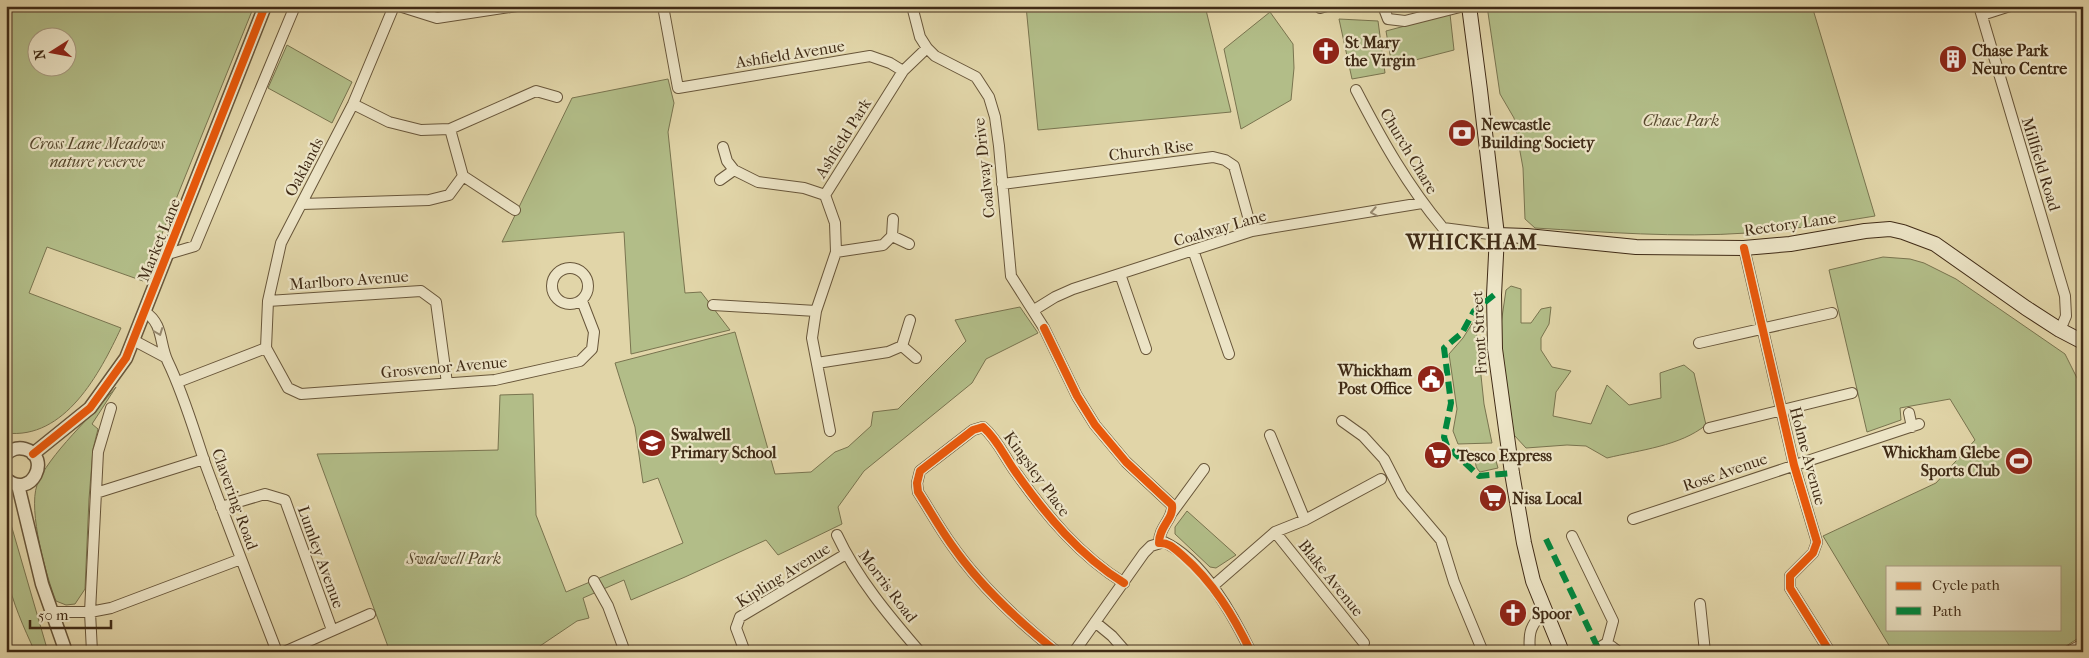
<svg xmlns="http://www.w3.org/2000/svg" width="2089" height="658" font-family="'IM FELL French Canon',serif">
	<rect width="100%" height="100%" fill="#e1d5a8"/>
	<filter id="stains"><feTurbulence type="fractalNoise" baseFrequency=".004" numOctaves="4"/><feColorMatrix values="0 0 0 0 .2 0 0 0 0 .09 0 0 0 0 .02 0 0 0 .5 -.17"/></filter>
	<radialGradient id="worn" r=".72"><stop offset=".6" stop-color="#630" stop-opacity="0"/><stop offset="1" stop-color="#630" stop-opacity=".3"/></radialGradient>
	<path fill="#b2bd88" stroke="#79744f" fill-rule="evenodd" d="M6 6H254L143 281 47 247 29 293 121 328C100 373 65 440 6 433ZM38 38H68V68H38Z
		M1026 6H1205L1231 112 1038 130Z
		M1487 6H1812L1875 216C1832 223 1790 230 1747 233 1678 238 1603 232 1535 228L1525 219 1523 168 1514 118 1500 94Z
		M1270 12 1293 44 1294 68 1291 100 1241 129 1224 49Z
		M1450 14 1454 50 1392 66 1386 31Z
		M1339 19 1378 21 1385 73 1352 79Z
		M287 45 352 82 332 123 268 88Z
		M668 79 674 103 668 132 685 293 701 292 730 330 631 354 624 232 502 242 572 98Z
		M1883 257 1910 259 1924 263 1956 279 2065 354 2081 386 2083 385V635L2057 652H1893L1823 536 1936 483 1975 440 1950 399 1900 408 1901 420 1867 432 1829 270ZM1888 567H2060V629H1888Z
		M1511 286 1521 289V323H1531L1541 309 1551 307 1549 324 1541 338V350L1552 367 1571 371 1556 392 1553 416 1591 424 1607 385 1629 405 1661 398 1660 373 1684 365 1694 373 1706 425C1680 446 1640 450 1607 458L1586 446 1567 445 1526 448 1514 435 1499 338 1506 290Z
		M1020 307 1038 333 986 359 972 383 864 471 838 507 842 524 778 555 766 540 685 577 631 600 624 580 583 598 589 618 577 621 537 648V652H390L317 454 498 450 500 395 533 394 536 515 566 592 683 543 658 478 643 483 635 427 615 363 735 332 775 474 811 472 835 452 848 447 871 426 873 412 898 409 966 341 955 320Z
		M1475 319 1484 404 1492 443 1458 444 1453 431 1457 409 1449 354 1463 338Z
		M116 387 92 424 98 429 93 449 89 499 85 589 75 604 66 605 56 601C46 576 28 511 37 485 47 456 95 413 116 387Z
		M1494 454 1498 468 1480 472C1475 467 1475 463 1476 456Z
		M1187 511 1236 555 1216 568 1210 567 1175 534V527Z
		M6 514 10 521 48 652H35C24 628 12 602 7 576 3 558 6 532 6 514Z"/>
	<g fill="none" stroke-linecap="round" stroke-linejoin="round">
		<defs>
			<path id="minor" d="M399 6 437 18 517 6
				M663 6 678 88 870 56 890 63 903 71
				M912 6 920 37 927 48 935 56 976 77 989 97 995 117 999 146 1011 276 1044 328 1077 396 1095 425 1126 462 1172 505C1174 519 1159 526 1159 543
				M1383 6 1388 19 1405 21 1464 6
				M1979 6 2065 296 2066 316 2060 330
				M1320 8 1327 6
				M1982 15 2010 6
				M1356 90C1382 140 1407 185 1443 228L1497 235
				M353 104 389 122 421 130 450 129 536 91 557 97
				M723 147 727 161 734 170
				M463 176 515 210
				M720 180 734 170 758 182 804 188 825 195
				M1002 184 1213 157 1225 160 1234 166 1252 231
				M302 204 429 200 449 195 463 176 450 129
				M892 236 909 244
				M1744 248 1794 465 1817 542 1813 553 1790 576V588L1830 652
				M1193 250 1229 354
				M836 252 883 245 892 236 893 219
				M168 254 195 246 295 6
				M552 286a18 18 0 1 1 36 0a18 18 0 1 1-36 0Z
				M1120 274 1146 349
				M268 301 421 291 436 302 447 383
				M713 305 816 311
				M1034 310 1055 297 1073 289 1252 231 1422 203
				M145 312C164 324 159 344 168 362 184 395 194 431 206 466 229 528 253 590 277 652
				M133 340 165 357
				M1699 343 1832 313
				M902 346 916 358
				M266 348 288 388 301 394 495 380 580 361 592 349 594 332 582 301
				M266 348 268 301 281 243 353 104 394 6
				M817 363 888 352 902 346 910 320
				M178 382 266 348
				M1909 413 1912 427
				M1342 421 1363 436 1384 459 1402 494 1441 540 1454 582 1483 652
				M1709 428 1852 393
				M830 431 812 338 816 311 836 252 835 223 825 195 903 71 927 48
				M1270 435 1305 520
				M96 493 204 459
				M221 507 265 494 285 500 332 630
				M1171 514 1204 469
				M1633 519 1919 424
				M1275 532 1364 643
				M837 535C857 578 889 616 920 652
				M1572 536 1613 621 1607 643 1592 652
				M594 581 608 606 625 652
				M1213 586 1275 532 1305 520 1381 479
				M1700 604 1705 652
				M52 612H90L111 608 241 559
				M1095 622 1112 636 1126 652
				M1607 643 1619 652
				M92 652 90 612 98 452 111 408
				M284 652 370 614
				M745 652 736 628 740 617 846 554
				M1057 652C1017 620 980 586 951 544 939 527 929 509 918 492L917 483 920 471 973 430 983 427C998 440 1005 458 1017 474 1046 515 1080 556 1124 583
				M1074 652 1144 553 1151 546 1164 542C1203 560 1233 615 1251 652
				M1530 652C1528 631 1531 626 1544 610
				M2068 652 2083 644"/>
			<path id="tertiary" d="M6 454C12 449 17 447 25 449 52 456 32 501 6 479
				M33 454 90 408 126 358 265 6
				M18 485 42 584 66 652"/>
			<path id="secondary" d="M1469 6 1480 90 1497 235 1494 295 1495 349 1512 473 1524 543 1533 581 1562 652
				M1497 235 1527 236 1636 247 1744 248 1790 244 1865 231 1890 229 1903 232 1935 244 2026 308 2060 330 2083 342"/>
		</defs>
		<use href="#minor" stroke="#68563a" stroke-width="12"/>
		<use href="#tertiary" stroke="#68563a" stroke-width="15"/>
		<use href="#secondary" stroke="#402b16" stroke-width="16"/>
		<use href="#minor" stroke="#ece4c6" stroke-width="10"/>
		<use href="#tertiary" stroke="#ece4c6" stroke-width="12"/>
		<use href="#secondary" stroke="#ece4c6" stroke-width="14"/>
		<path stroke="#00873e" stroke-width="6" stroke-dasharray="12 6" stroke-linecap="butt" d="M1494 295 1474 311 1462 333 1444 348 1451 403 1444 437 1447 446 1479 476 1512 473
			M1546 539 1598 648"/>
		<defs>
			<path id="cycleway" d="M1744 248 1794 465 1817 542 1813 553 1790 576V588L1830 652
				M1044 328 1077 396 1095 425 1126 462 1172 505C1174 519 1159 526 1159 543 1169 542 1175 549 1182 555 1213 582 1233 615 1251 652
				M33 454 90 408 126 358 265 6
				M1057 652C1017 620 980 586 951 544 939 527 929 509 918 492L917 483 920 471 973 430 983 427C998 440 1005 458 1017 474 1046 515 1080 556 1124 583"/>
		</defs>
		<use href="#cycleway" stroke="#ece4c6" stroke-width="11"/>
		<use href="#cycleway" stroke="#e8590c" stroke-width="8"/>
	</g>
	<defs><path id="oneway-chevron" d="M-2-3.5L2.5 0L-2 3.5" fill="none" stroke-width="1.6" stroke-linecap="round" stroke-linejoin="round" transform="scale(1.25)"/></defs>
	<g stroke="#96886e">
		<use href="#oneway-chevron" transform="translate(1374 212) rotate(170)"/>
		<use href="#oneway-chevron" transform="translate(159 332) rotate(69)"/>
	</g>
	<defs>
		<symbol id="church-disc" viewBox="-11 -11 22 22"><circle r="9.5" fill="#8f2418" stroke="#ece4c6"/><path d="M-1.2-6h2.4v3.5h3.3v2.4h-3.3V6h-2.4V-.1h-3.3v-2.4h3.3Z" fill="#fff"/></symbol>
		<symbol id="building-disc" viewBox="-11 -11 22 22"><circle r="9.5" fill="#8f2418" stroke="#ece4c6"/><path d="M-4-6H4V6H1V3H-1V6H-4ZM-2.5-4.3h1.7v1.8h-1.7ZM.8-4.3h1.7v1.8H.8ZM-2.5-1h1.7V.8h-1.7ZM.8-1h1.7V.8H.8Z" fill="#fff"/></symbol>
		<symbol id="bank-disc" viewBox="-11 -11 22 22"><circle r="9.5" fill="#8f2418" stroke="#ece4c6"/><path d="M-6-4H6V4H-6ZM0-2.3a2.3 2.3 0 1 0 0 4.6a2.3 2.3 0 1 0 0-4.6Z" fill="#fff"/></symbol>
		<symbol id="civic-disc" viewBox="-11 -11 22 22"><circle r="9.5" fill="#8f2418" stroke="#ece4c6"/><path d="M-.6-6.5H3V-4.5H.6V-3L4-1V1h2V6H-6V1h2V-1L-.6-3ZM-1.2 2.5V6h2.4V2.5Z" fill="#fff"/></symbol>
		<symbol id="school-disc" viewBox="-11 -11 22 22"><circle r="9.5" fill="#8f2418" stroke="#ece4c6"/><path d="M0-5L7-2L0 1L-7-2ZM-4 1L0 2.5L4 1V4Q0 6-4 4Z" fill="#fff"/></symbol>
		<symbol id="supermarket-disc" viewBox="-11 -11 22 22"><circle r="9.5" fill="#8f2418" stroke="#ece4c6"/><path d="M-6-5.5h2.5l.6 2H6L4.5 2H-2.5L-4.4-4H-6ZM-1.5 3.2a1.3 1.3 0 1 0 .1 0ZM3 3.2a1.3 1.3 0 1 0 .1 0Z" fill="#fff"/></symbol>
		<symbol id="stadium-disc" viewBox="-11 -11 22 22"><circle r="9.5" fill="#8f2418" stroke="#ece4c6"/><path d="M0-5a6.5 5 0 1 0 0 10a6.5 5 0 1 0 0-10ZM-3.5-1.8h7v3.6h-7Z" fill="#fff"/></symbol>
	</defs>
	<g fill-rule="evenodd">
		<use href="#church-disc" x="1310" y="35" width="32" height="32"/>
		<use href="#building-disc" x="1937" y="43" width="32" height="32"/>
		<use href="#bank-disc" x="1446" y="117" width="32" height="32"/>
		<use href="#civic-disc" x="1415" y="363" width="32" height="32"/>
		<use href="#school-disc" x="636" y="427" width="32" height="32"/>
		<use href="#supermarket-disc" x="1422" y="439" width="32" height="32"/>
		<use href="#stadium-disc" x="2003" y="445" width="32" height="32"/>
		<use href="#supermarket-disc" x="1477" y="482" width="32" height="32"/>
		<use href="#church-disc" x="1497" y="597" width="32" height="32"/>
	</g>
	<g text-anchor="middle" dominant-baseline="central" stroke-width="4.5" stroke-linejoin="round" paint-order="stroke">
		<g font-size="16" font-weight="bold" fill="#402b16" stroke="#ece4c6" text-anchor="start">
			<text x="1345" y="42">St Mary<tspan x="1345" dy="18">the Virgin</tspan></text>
			<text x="1972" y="50">Chase Park<tspan x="1972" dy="18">Neuro Centre</tspan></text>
			<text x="1481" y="124">Newcastle<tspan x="1481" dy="18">Building Society</tspan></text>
			<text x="1412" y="370" text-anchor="end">Whickham<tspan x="1412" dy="18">Post Office</tspan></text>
			<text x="671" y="434">Swalwell<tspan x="671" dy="18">Primary School</tspan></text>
			<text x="2000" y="452" text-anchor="end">Whickham Glebe<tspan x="2000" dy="18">Sports Club</tspan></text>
			<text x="1457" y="455">Tesco Express</text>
			<text x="1512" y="498">Nisa Local</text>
			<text x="1532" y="613">Spoor</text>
		</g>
		<g font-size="16" fill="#402b16" stroke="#ece4c6">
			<text transform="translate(790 54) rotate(-9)">Ashfield Avenue</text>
			<text transform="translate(843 138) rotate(-58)">Ashfield Park</text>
			<text transform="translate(1151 150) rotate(-7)">Church Rise</text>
			<text transform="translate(1409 151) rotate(59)">Church Chare</text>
			<text transform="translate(2041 164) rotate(73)">Millfield Road</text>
			<text transform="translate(304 167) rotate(-62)">Oaklands</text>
			<text transform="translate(984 168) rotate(-96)">Coalway Drive</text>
			<text transform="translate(1790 224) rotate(-8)">Rectory Lane</text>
			<text transform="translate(1220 228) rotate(-16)">Coalway Lane</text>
			<text transform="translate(159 240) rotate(-68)">Market Lane</text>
			<text transform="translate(349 280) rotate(-4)">Marlboro Avenue</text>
			<text transform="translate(1479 333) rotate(-93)">Front Street</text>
			<text transform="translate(444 367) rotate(-5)">Grosvenor Avenue</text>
			<text transform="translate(1808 456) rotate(75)">Holme Avenue</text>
			<text transform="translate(1725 472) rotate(-19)">Rose Avenue</text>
			<text transform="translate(1037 474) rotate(54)">Kingsley Place</text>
			<text transform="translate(235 499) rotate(70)">Clavering Road</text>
			<text transform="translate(321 557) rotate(70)">Lumley Avenue</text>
			<text transform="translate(783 575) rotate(-32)">Kipling Avenue</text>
			<text transform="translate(1331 578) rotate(51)">Blake Avenue</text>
			<text transform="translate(888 586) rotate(53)">Morris Road</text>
		</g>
		<g font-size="16" font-style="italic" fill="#57482d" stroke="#ece4c6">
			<text x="1681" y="120">Chase Park</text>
			<text x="97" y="143">Cross Lane Meadows<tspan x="97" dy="18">nature reserve</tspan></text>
			<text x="454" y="558">Swalwell Park</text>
		</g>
		<g font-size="21" font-weight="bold" letter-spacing="1" fill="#402b16" stroke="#ece4c6">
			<text x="1472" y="242">WHICKHAM</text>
		</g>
	</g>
	<rect width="2089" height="658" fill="none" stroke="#e1d5a8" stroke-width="25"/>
	<rect x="8" y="8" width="2074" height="643" fill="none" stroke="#402b16" stroke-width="2.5"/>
	<rect x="12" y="12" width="2064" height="633" fill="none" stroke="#402b16"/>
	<rect x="1886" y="566" width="175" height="65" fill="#ece4c6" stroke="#a79a80"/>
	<rect x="1896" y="582" width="25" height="8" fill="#e8590c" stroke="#a79a80"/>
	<text x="1932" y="590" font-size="15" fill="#402b16">Cycle path</text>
	<rect x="1896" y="607" width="25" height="8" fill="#00873e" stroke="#a79a80"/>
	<text x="1932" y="616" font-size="15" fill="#402b16">Path</text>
	<g transform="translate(52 52) rotate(259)"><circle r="24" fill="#ece4c6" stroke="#a79a80"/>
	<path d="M0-4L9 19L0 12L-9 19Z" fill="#8f2418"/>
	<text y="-8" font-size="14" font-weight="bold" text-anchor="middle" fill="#402b16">N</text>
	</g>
	<path d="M30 620v8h81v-8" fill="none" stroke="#402b16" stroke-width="2.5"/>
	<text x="38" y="620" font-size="15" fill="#402b16" stroke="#ece4c6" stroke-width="4" paint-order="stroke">50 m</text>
	<rect width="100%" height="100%" filter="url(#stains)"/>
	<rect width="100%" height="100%" fill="url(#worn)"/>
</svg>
